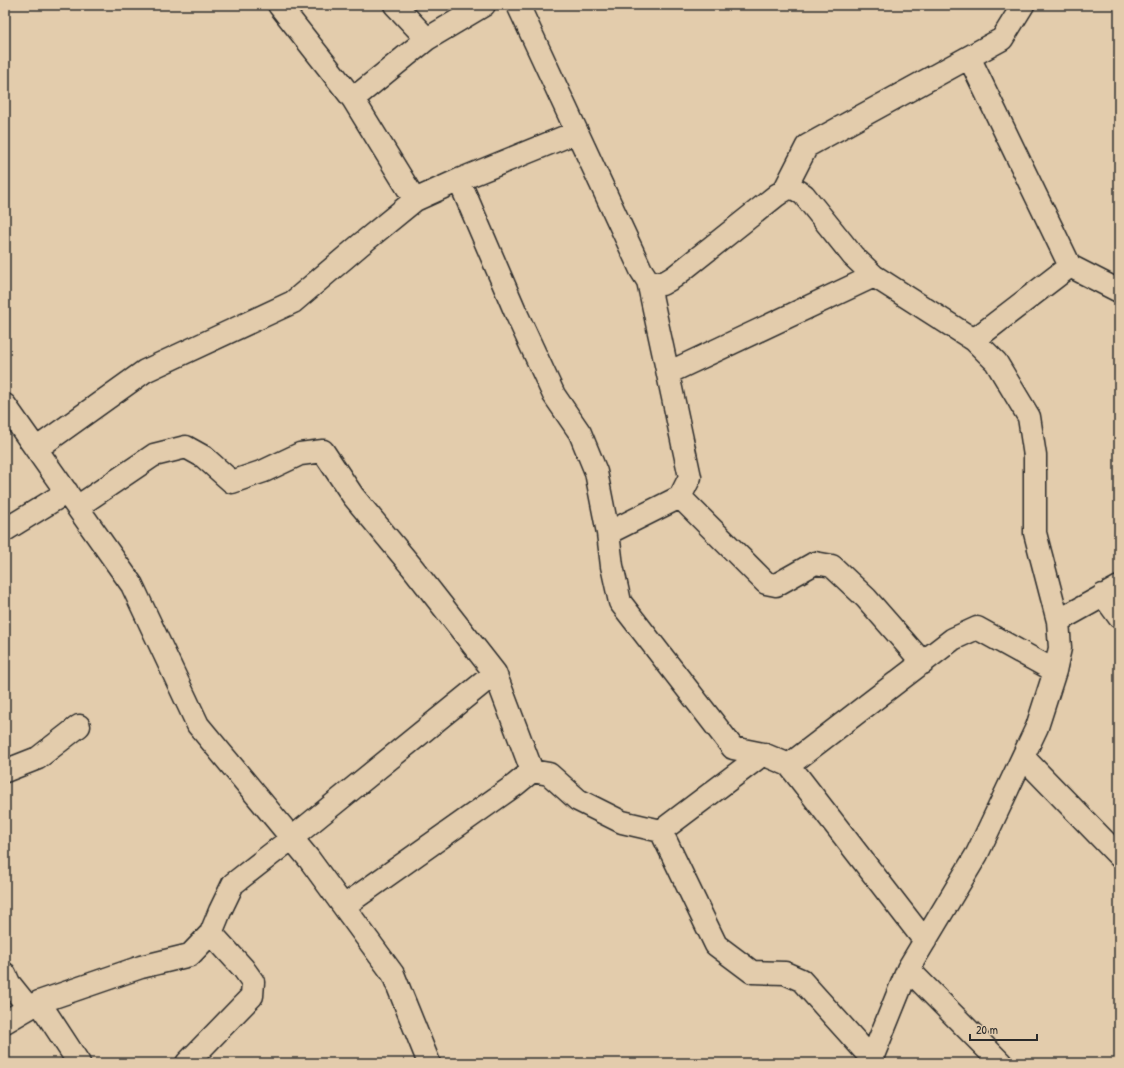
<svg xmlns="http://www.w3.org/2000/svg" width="1124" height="1068" font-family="'Patrick Hand',sans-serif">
	<rect width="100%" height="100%" fill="#e3ccac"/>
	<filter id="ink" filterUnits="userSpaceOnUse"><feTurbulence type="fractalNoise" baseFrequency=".025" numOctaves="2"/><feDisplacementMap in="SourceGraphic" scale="8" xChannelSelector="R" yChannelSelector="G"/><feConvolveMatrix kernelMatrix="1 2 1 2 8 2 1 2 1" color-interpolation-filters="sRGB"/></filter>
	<g filter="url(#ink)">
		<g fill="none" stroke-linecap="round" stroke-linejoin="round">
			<defs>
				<path id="minor" d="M279 5 353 99 415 200
					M395 5 427 39
					M518 5 641 270 648 281 662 284 674 277 777 195C789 187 792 186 804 195L853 256 874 276 974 340 996 362 1029 417 1035 456V533L1058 621 1060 648 1055 671 1037 727 977 854 908 969 870 1063
					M969 57 1070 266 1119 291
					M353 99 427 39 484 5
					M459 180 516 313 554 395 580 433 596 472 608 533
					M785 189 807 146 1002 39 1023 5
					M648 281 690 477 680 497 608 533 612 566 620 602 733 748 763 754 789 765 925 941
					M974 340 1070 266
					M668 373 874 276
					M5 405 132 585 198 725 309 859 393 974 429 1063
					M36 449 145 371 293 302 360 245 415 200 459 180 577 132
					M680 497 766 583 776 585 815 563 832 566 866 598 923 663
					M77 507 154 455 186 447 204 457 232 482 264 471 300 454 323 451 353 496 412 567 495 673 532 771
					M5 530 67 492
					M1103 595 1119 617
					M1058 621 1119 587
					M1023 757 1119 856
					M789 765 953 639 977 628 1055 671
					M5 771 38 758 79 726
					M661 831 716 945 752 972 785 973 801 980 872 1059
					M344 906 515 785 532 771 549 774 578 800 622 822 661 831 763 754
					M908 969 1001 1063
					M5 974 9 983 29 1008
					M39 1002 79 1063
					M5 1022 39 1002 141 967 190 955 211 933 220 911 233 884 292 838 495 673
					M187 1063 252 996 253 982 243 968 211 933"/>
			</defs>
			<use href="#minor" stroke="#2b2b2b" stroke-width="25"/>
			<use href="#minor" stroke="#e3ccac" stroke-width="22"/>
		</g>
	</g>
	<rect width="1124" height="1068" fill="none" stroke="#e3ccac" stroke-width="20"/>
	<rect x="10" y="10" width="1104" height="1048" fill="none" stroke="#2b2b2b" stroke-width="1.5" filter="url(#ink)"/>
	<path d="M970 1034v6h67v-6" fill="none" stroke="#2b2b2b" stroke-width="2"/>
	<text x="976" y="1034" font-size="12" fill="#2b2b2b" stroke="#e3ccac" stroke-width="3" paint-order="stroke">20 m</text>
</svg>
